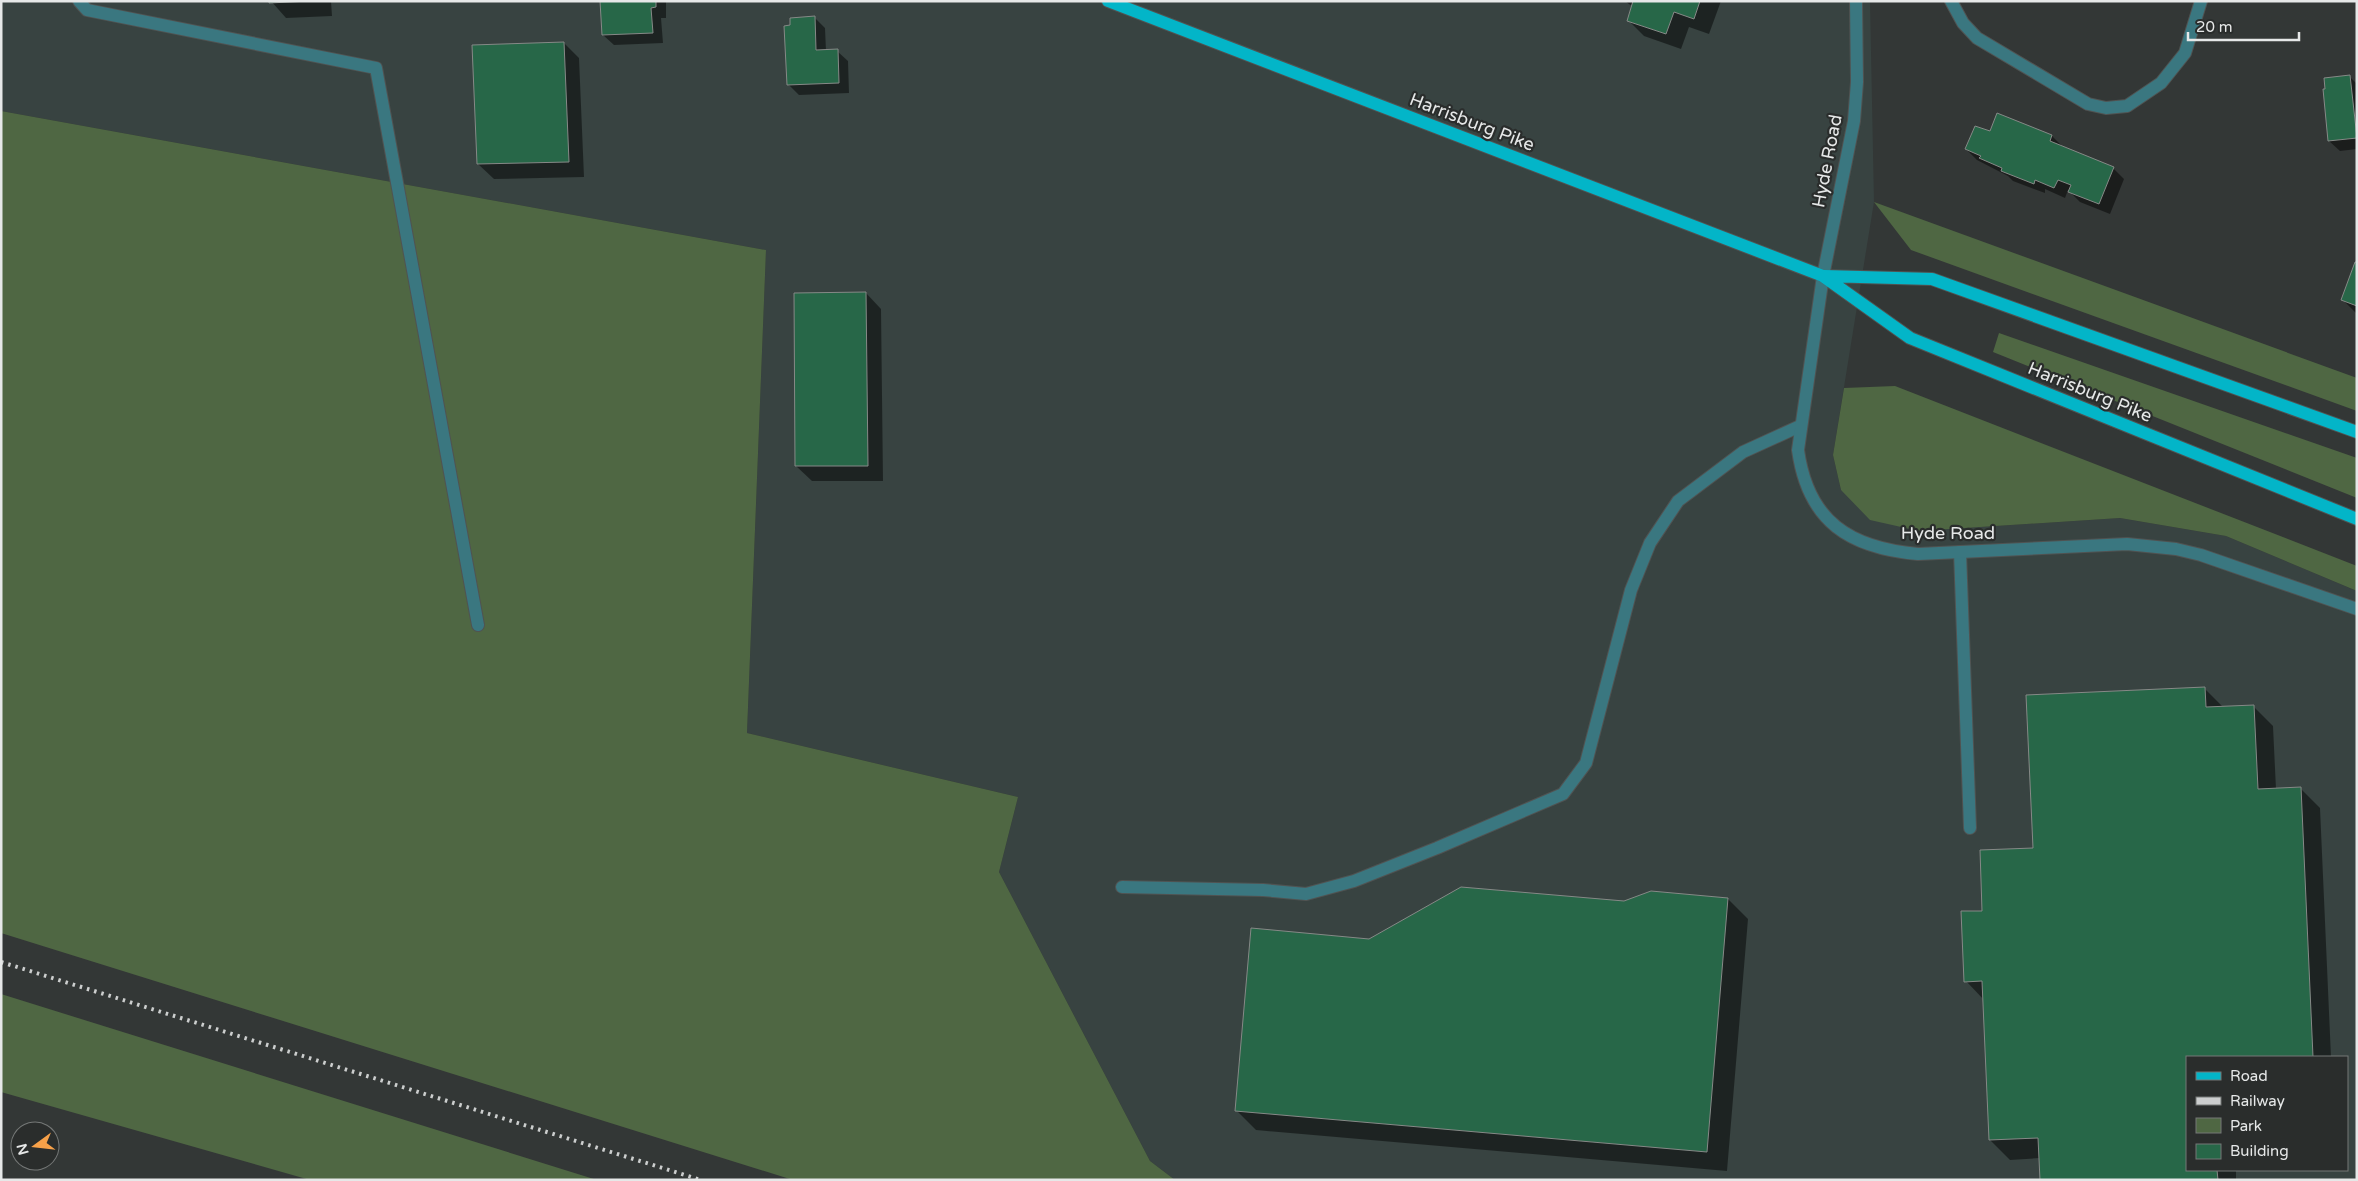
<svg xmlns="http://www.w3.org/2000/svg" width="2358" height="1181" font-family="'Varela Round',sans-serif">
	<rect width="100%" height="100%" fill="#333736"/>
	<path fill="#384341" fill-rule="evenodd" d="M1 1H1870L1874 202 1833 455 1841 490 1919 531 2120 518 2226 536 2357 591V1180H1175L1150 1161 999 872 1018 797 747 733 766 250 1 111ZM2187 1057H2347V1170H2187Z"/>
	<path fill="#4f6743" d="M1 111 766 250 747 733 1018 797 999 872 1150 1161 1175 1180H793L1 933Z
		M1874 202 2357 378V411L1911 250Z
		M1999 333 2357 458V498L1993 352Z
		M1895 386 2357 566V591L2226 536 2120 518 1919 531 1870 520 1841 490 1833 455 1844 388Z
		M1 994 597 1180H310L1 1092Z"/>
	<path fill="#0007" d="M271 1H331L332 16 286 18Z
		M601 1H666V18H661L663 43 614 45 603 35Z
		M1625 1H1721L1709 34 1689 27 1681 49 1644 36 1628 20 1633 7Z
		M814 17 825 28 826 51H837L848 61 849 93 799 95 788 84Z
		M564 43 579 58 584 177 494 179 478 164Z
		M2350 77 2357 84V149L2340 151 2329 141Z
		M1991 133 2052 136 2062 146 2113 168 2124 179 2110 214 2080 202 2068 190 2065 198 2045 189V193L2013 181 2008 176 1977 160 1966 149Z
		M2357 264V314L2342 299Z
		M866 293 881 309 883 481H812L796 466Z
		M2204 688 2223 707 2253 706 2273 726 2276 789 2300 788 2320 808 2331 1057H2187V1170H2236V1180H2041L2040 1158 2010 1160 1990 1140 1984 1000 1966 981 1984 912 2034 849Z
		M1728 899 1748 919 1727 1171 1256 1130 1236 1110 1369 940 1625 902Z"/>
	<path fill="#276748" stroke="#868987" d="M269 1H310L269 3Z
		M600 1H656V7L651 8 653 33 602 35Z
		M1633 1H1700L1694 19 1674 12 1666 34 1627 21Z
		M815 16 816 50 838 49 839 83 787 85 784 26 790 25V18Z
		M564 42 569 162 477 164 472 45Z
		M2350 75 2357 138 2328 141 2323 89H2325L2324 78Z
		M1997 113 2052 135 2050 141 2114 167 2099 204 2068 192 2071 185 2058 180 2054 188 2035 180 2034 184 2001 171 2002 168 1979 158 1981 156 1965 149 1975 126 1990 131Z
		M2355 262H2357V306L2341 300Z
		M866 292 868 466H795L794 293Z
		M2205 687 2206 707 2254 705 2258 789 2301 787 2313 1057H2187V1170H2217L2218 1180H2040L2038 1138 1989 1140 1982 981 1964 982 1961 911H1982L1980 850 2033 848 2026 695Z
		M1461 887 1624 901 1651 891 1728 898 1707 1152 1235 1111 1251 928 1369 939Z"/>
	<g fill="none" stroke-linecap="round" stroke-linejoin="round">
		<defs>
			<path id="service" d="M79 1 87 10 376 68 478 625
				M1951 1 1963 23 1977 38 2088 104 2106 108 2127 106 2161 83 2185 53 2201 1
				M1960 552 1970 828
				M1122 887 1263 890 1306 894 1354 881 1437 848 1563 794 1586 763 1631 590 1650 543 1678 501 1743 452 1800 426"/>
			<path id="minor" d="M1856 1 1857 82 1854 121 1823 276 1798 450C1808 522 1850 548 1918 554L2127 544 2176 549 2201 555 2357 609"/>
			<path id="primary" d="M1108 1 1823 276 1910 338 2357 519
				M1824 276 1932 279 2357 432"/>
		</defs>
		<use href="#service" stroke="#505352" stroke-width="14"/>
		<use href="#minor" stroke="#505352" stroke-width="14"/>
		<use href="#primary" stroke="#505352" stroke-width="14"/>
		<use href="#service" stroke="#3a7780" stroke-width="12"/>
		<use href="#minor" stroke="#3a7780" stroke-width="12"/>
		<use href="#primary" stroke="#03b5c8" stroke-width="12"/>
		<path stroke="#cccece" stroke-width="4" stroke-dasharray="2.5 5" stroke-linecap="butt" d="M1 962 701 1180"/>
	</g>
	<g text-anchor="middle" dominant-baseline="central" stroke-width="4.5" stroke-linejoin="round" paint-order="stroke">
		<g font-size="18" fill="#e6e8e8" stroke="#2a2d2c">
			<text transform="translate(1472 122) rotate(21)">Harrisburg Pike</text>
			<text transform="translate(1827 161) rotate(-79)">Hyde Road</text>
			<text transform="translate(2090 392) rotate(22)">Harrisburg Pike</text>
			<text x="1948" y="533">Hyde Road</text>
		</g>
	</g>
	<rect width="2358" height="1181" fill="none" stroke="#e6e8e8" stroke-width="5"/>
	<rect x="2186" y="1056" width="162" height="115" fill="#2a2d2c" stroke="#757877"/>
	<rect x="2196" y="1072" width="25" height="8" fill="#03b5c8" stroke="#757877"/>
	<text x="2230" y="1081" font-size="15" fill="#e6e8e8">Road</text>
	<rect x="2196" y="1097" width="25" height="8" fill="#cccece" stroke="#757877"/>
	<text x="2230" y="1106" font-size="15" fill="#e6e8e8">Railway</text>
	<rect x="2196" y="1118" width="25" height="15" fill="#4f6743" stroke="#757877"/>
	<text x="2230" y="1131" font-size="15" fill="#e6e8e8">Park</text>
	<rect x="2196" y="1144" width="25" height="15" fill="#276748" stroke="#757877"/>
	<text x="2230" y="1156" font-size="15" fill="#e6e8e8">Building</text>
	<g transform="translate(35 1146) rotate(255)"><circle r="24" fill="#2a2d2c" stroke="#757877"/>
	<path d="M0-4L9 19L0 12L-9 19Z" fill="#f7a149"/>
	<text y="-8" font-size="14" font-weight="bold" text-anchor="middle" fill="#e6e8e8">N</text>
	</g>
	<path d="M2188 32v8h111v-8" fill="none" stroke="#e6e8e8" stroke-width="2.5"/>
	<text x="2196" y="32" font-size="15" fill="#e6e8e8" stroke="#2a2d2c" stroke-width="4" paint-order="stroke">20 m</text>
</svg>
